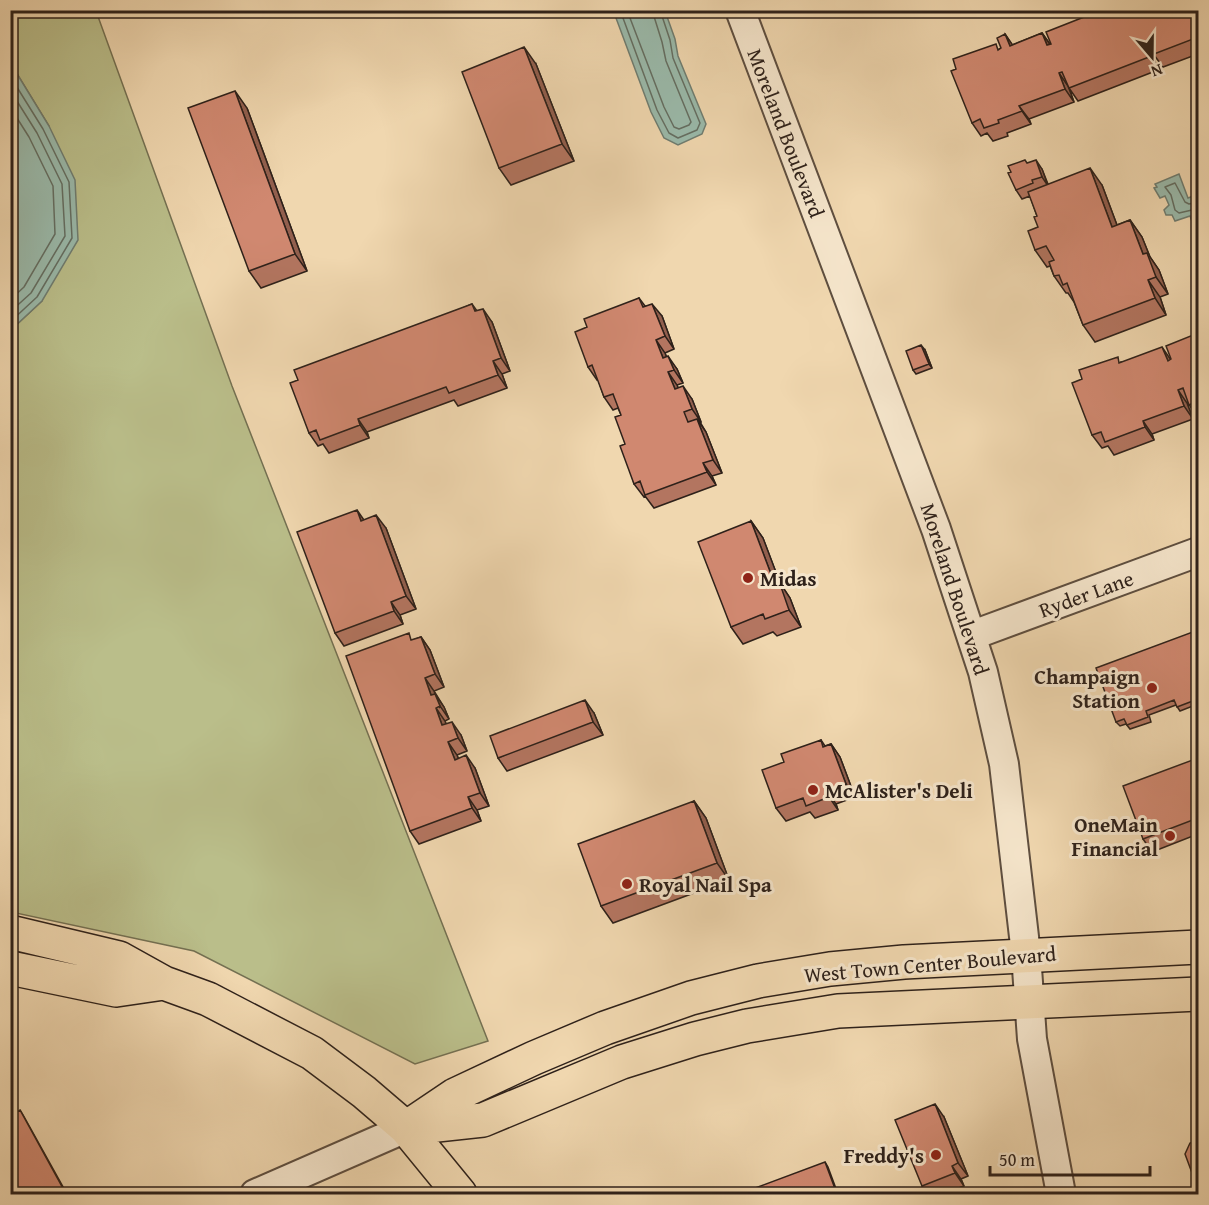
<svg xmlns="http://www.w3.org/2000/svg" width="1209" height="1205" font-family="'Gentium Book Plus',serif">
	<rect width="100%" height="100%" fill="#f0d7af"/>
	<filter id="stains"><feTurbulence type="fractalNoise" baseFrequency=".00333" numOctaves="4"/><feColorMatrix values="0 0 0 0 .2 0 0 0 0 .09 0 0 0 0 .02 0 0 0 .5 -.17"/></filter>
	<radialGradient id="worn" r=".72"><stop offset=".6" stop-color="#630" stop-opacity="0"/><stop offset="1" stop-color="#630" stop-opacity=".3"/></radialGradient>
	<path fill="#babe8a" stroke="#747052" stroke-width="1.5" d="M11 11H96L232 386 488 1041 415 1064 194 951 11 912V327L13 328 42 301 49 126 11 64Z"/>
	<path fill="#9abaab" stroke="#6f7d71" stroke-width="1.5" d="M618 11H665L675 39 678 56 706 124 702 134 678 145 664 138 651 112 616 18Z
		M11 64 49 126 75 180 78 240 42 301 13 328 10 327Z
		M1179 174 1188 198 1196 195 1198 202V226L1194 227 1190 216 1175 221 1172 215H1166L1164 210 1169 205 1165 196 1160 198 1154 188 1157 187 1155 184Z"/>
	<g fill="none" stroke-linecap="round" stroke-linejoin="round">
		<path stroke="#646e62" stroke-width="1.5" d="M623 10V18L657 110 669 133 678 138 697 130 700 123 673 58 670 40 660 10
			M631 10 630 18 664 107 674 127 679 129 689 125 691 122 666 61 662 42 652 10
			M10 76 43 129 69 182 72 238 37 297 10 322
			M10 90 37 133 62 184 65 236 31 293 10 312
			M10 107 29 137 53 186 55 234 24 287 10 300
			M1198 202 1189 204 1185 202 1175 183 1165 187 1171 195 1175 210 1179 213 1192 210 1198 220"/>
		<defs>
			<path id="minor" d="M740 10 936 529 983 672 1004 764 1026 954 1032 1039 1061 1194
				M973 635 1198 552
				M255 1194 406 1128"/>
			<path id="major" d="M10 932 119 958 164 983 208 999 312 1053 364 1092 406 1128 460 1194
				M10 968 116 990 164 983
				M406 1128 455 1095 534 1058 605 1028 691 998 758 981 830 969 904 962 1198 947
				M409 1128 483 1120 622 1062 695 1039 747 1026 838 1011 1198 994"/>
		</defs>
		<use href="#minor" stroke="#5e4e3f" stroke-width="32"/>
		<use href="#major" stroke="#2e211a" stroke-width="36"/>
		<use href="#minor" stroke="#f5e5cb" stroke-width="28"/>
		<use href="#major" stroke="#f0d7af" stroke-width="33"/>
	</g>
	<path fill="#b37560" stroke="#2e211a" stroke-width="1.5" d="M1081 10H1094L1095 12 1136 13 1198 10V54L1163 67 1154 55 1153 56 1158 70 1078 101 1069 88 1074 102 1029 119 1031 124 1007 133 1008 136 993 141 987 133 981 136 972 123 999 49 1001 48 1005 34 1012 45 1042 33 1050 44 1084 17Z
		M536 64 574 161 511 185 499 168Z
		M247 108 307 271 261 288 249 271Z
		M1027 163 1042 169 1048 184 1102 185 1117 225 1130 220 1142 237 1150 257 1159 270 1168 294 1160 297 1166 315 1095 342 1083 325 1074 302 1068 293H1066L1054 276 1050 266 1047 267 1035 250 1038 227 1037 216 1030 196 1022 199 1016 190Z
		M639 298 645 306 662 316 674 349 665 353 666 356 677 369 683 383 677 385 678 388 692 399 701 422H700L706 432 722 473 712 476 716 485 654 508 645 496 644 497 634 484 625 444 621 415 618 408 613 410 604 397 598 379 597 380 588 367 587 327Z
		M472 304 477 311 492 322 510 371 502 374 507 388 458 406 454 400 367 432 369 438 329 453 323 444 318 446 309 433 298 380Z
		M1198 333V418L1188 403H1187L1193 419 1152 434 1154 440 1114 455 1108 446 1102 448 1092 435 1082 379 1121 362 1171 360Z
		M925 350 932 368 916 374 913 370Z
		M363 520 386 528 416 609 400 615 403 624 344 646 335 633Z
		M751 521 763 538 780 583 790 598 801 627 777 636 773 632 743 644 731 627Z
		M1198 630V704L1180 711 1176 705 1149 715 1151 722 1130 729 1126 724 1120 726 1116 722Z
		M421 637 430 650 444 687 434 691 444 707 449 719 445 721 446 724 461 735 467 751 457 755 458 758 475 768 489 806 477 810 481 821 419 844 410 831 413 640Z
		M594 713 603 735 507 771 498 758Z
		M821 740 825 746 831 744 840 757 855 797 836 804 838 810 815 818 810 812 786 821 776 808 784 762Z
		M1198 758V834L1152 852 1143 839Z
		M694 801 706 818 729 880 613 923 601 906Z
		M944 1117 968 1176 961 1179 964 1186 942 1194H927L922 1186Z"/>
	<path fill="#925f4e" stroke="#2e211a" stroke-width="1.5" d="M1042 33 1051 46 1047 45Z
		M1005 34 1014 47 1010 46Z
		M1144 43 1153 56 1158 70 1149 57Z
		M524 47 536 64 574 161 562 144Z
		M1059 73 1068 86 1074 102 1065 89Z
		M235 91 247 108 307 271 295 254Z
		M1019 106 1029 119 1031 124 1022 111Z
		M1036 160 1042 169 1048 186 1042 177Z
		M1090 168 1102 185 1124 244 1112 227Z
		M1130 220 1142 237 1150 257 1159 270 1168 294 1156 277 1143 254Z
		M1148 280 1160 297 1166 315 1155 298Z
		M652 304 662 316 674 349 665 336Z
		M483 309 492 322 510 371 501 358Z
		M656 340 665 353 672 371 663 358Z
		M921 345 925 350 932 368 929 364Z
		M1162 347 1171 360 1168 361Z
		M668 356 677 369 683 383 674 370Z
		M493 361 502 374 507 388 498 375Z
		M668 372 677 385 684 402 675 389Z
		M683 386 692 399 701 422 692 409Z
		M1178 390 1187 403 1193 419 1184 406Z
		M358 419 367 432 369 438 360 425Z
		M697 419 706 432 722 473 713 460Z
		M1143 421 1152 434 1154 440 1145 427Z
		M703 463 712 476 716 485 707 472Z
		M357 510 366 523 361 521Z
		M376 515 386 528 416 609 406 596Z
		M751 521 763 538 780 583 790 598 801 627 789 610 774 582Z
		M391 602 400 615 403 624 394 611Z
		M421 637 430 650 444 687 435 674Z
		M425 678 434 691 440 708 431 695Z
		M435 694 444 707 449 719 440 706Z
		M585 700 594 713 603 735 593 722Z
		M436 708 445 721 451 738 442 725Z
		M452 722 461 735 467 751 458 738Z
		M448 742 457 755 464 773 455 760Z
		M831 744 840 757 855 797 846 784Z
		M466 755 475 768 489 806 480 793Z
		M827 791 836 804 838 810 829 797Z
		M468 797 477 810 481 821 472 808Z
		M694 801 706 818 729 880 717 863Z
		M935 1104 944 1117 968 1176 958 1163Z
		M20 1110 23 1115 67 1194H66Z
		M825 1162 828 1167 838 1194H837Z
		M952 1166 961 1179 964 1186 955 1173Z"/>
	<path fill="#d08870" stroke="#2e211a" stroke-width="1.5" d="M1081 10H1092L1093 13 1101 10H1131L1132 15 1139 12 1138 10H1198V38V37L1154 54 1149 40 1144 43 1149 57 1069 88 1062 72 1059 73 1065 89 1019 106 1022 111 998 120 999 123 984 128 980 119 972 123 951 71 956 69 953 59 996 44 998 50 1001 48 997 38 1005 34 1010 46 1042 33 1047 45 1051 44 1046 32 1084 17Z
		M524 47 562 144 499 168 462 72Z
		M235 91 295 254 249 271 188 108Z
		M1025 160 1027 163 1036 160 1042 177 1032 180 1033 183 1016 190 1008 173 1011 172 1008 166Z
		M1090 168 1112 227 1130 220 1143 254 1147 253 1156 277 1148 280 1155 298 1083 325 1067 283 1063 285 1059 275 1054 276 1049 262 1054 260 1046 246 1035 250 1028 231 1038 227 1034 217 1037 216 1028 192Z
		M639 298 643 307 652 304 665 336 656 340 663 358 668 356 674 370 668 372 675 389 683 386 692 409 684 412 688 422 697 419 713 460 703 463 707 472 645 495 640 481 634 484 620 446 625 444 615 417 621 415 613 394 604 397 592 365 588 367 575 332 587 327 584 319Z
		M472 304 475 311 483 309 501 358 493 361 498 375 449 393 446 387 358 419 360 425 320 440 316 430 309 433 290 383 298 380 294 370Z
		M1198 333V401L1189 405 1183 388 1178 390 1184 406 1143 421 1145 427 1105 442 1101 432 1092 435 1072 383 1082 379 1079 370 1118 357 1119 363 1162 347 1168 361 1171 359 1166 346Z
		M921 345 929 364 913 370 906 351Z
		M357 510 361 521 376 515 406 596 391 602 394 611 335 633 297 532Z
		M751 521 774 582 779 581 789 610 765 619 763 614 731 627 698 542Z
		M1198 630V691L1196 692 1198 699 1177 707 1174 700 1146 711 1148 717 1127 725 1124 719 1116 722 1096 668Z
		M409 633 411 640 421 637 435 674 425 678 431 695 435 694 440 706 436 708 442 725 452 722 458 738 448 742 455 760 466 755 480 793 468 797 472 808 410 831 346 656Z
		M585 700 593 722 498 758 490 736Z
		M821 740 823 747 831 744 846 784 827 791 829 797 806 806 803 798 776 808 762 770 784 762 781 754Z
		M1198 758V818L1143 839 1123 786Z
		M694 801 717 863 601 906 578 844Z
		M935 1104 958 1163 952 1166 955 1173 922 1186 895 1120Z
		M20 1110 66 1194H10V1116Z
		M1198 1140V1180L1195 1181 1185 1154 1190 1143Z
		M825 1162 837 1194H739Z"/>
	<g fill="#8f2418" stroke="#f5e5cb" stroke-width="2">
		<circle cx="748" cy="578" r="6"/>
		<circle cx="1152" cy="688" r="6"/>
		<circle cx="813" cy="790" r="6"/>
		<circle cx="1170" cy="836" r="6"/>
		<circle cx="627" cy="884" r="6"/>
		<circle cx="936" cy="1155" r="6"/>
	</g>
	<g text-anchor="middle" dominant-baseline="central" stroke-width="6" stroke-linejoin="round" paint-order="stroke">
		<g font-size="21" fill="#2e211a" stroke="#f5e5cb">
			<text transform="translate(786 133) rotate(69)">Moreland Boulevard</text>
			<text transform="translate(955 589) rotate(72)">Moreland Boulevard</text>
			<text transform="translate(1086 594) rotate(-20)">Ryder Lane</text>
			<text transform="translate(930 964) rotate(-5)">West Town Center Boulevard</text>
		</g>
		<g font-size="21" font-weight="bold" fill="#2e211a" stroke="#f5e5cb" text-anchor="start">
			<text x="760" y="578">Midas</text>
			<text x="1140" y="676" text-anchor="end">Champaign<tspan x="1140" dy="24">Station</tspan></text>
			<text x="825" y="790">McAlister's Deli</text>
			<text x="1158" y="824" text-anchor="end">OneMain<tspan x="1158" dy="24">Financial</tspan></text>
			<text x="639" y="884">Royal Nail Spa</text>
			<text x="924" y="1155" text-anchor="end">Freddy's</text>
		</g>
	</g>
	<rect width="1209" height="1205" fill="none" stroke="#f0d7af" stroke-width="36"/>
	<rect x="12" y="12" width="1185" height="1181" fill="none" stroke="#2e211a" stroke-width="3"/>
	<rect x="18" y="18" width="1173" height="1169" fill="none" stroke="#2e211a" stroke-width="1.5"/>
	<g transform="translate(1152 57) rotate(160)" stroke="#f5e5cb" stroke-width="4.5" paint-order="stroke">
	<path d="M0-4.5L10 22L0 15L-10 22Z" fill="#2e211a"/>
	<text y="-9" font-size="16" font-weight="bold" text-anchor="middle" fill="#2e211a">N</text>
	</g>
	<path d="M990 1166v9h160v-9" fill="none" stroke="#2e211a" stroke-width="3"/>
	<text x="999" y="1166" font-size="18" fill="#2e211a" stroke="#f5e5cb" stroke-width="4.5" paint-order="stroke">50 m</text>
	<rect width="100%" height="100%" filter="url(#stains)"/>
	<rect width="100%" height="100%" fill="url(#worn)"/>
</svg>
